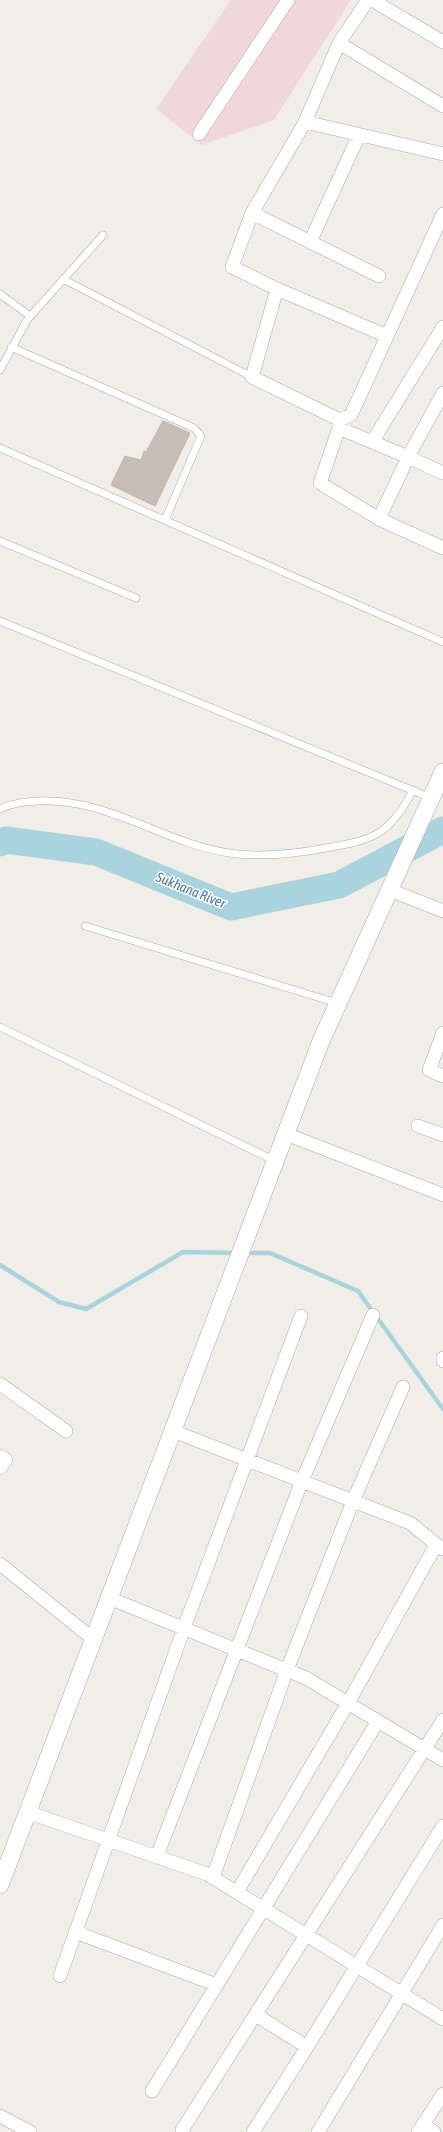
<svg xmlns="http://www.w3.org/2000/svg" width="443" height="2132" font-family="'Asap Condensed',sans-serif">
	<rect width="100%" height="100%" fill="#f1eee8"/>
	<path fill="#f1d8d8" d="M231 0H351L274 120 202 145 156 109Z"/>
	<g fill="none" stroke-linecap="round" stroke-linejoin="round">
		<path stroke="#aad4dd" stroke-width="4.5" d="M245 1253H270L358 1291 443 1409
			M0 1265 59 1302 86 1309 183 1252 237 1253"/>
		<path stroke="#aad4dd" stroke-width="27" d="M0 843 6 840 96 852 231 907 339 885 443 830"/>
	</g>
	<path fill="#c6bdb7" stroke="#c3b4aa" d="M163 421 190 433 155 506 111 485 125 456 141 460 144 451 146 452Z"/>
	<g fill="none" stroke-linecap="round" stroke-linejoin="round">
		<defs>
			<path id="service" d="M63 279 252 377
				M0 294 30 316
				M11 347 194 428 201 436 165 520
				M0 370 27 320 103 235
				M0 448 443 642
				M0 541 136 598
				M0 621 431 798
				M0 809C12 803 25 802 38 801 109 798 163 843 229 853 261 858 294 854 326 848 373 840 390 835 413 790
				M85 926 337 1003
				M0 1027 275 1161"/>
			<path id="minor" d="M372 0 443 42
				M339 43 443 106
				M305 122 339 43 368 0
				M199 134 288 0
				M252 213 232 267 277 289 252 377 340 420 339 428 408 457 379 519 443 548
				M310 242 359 135
				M379 276 252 213 305 122 443 154
				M277 289 387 336
				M443 393 408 457 443 473
				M340 420 351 415 443 214
				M339 428 320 483 379 519
				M372 442 443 327
				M390 890 443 911
				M443 1033 429 1070 443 1076
				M418 1126 443 1135
				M286 1134 443 1195
				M443 1358V1361
				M0 1384 66 1431
				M173 1431 410 1523 442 1549
				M0 1456 6 1460 0 1468
				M0 1564 93 1639
				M109 1598 306 1678 443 1760
				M27 1812 207 1874 443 2019
				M157 1856 302 1481 373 1315
				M213 1877 287 1670 353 1501 403 1387
				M237 1892 348 1703 436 1545
				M75 1932 217 1985
				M60 1976 184 1628 301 1316
				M256 2015 307 2047 443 1826
				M152 2091 378 1721
				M0 2116 30 2132
				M423 2124 434 2132
				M182 2130 443 1720
				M253 2132 307 2047
				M318 2132 443 1925
				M418 2132 443 2094"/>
			<path id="tertiary" d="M0 1885 321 1041 443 772"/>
		</defs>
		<use href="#service" stroke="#a8a8a8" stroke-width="8"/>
		<use href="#minor" stroke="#a8a8a8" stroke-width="14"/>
		<use href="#tertiary" stroke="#a8a8a8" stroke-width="18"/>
		<use href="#service" stroke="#fff" stroke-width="7"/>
		<use href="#minor" stroke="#fff" stroke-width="13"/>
		<use href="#tertiary" stroke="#fff" stroke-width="17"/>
	</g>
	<g text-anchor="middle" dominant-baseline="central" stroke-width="3" stroke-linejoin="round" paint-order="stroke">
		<g font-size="14" font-style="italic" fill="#4878a0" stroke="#fff">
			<text transform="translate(191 890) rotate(22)">Sukhana River</text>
		</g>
	</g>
</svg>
